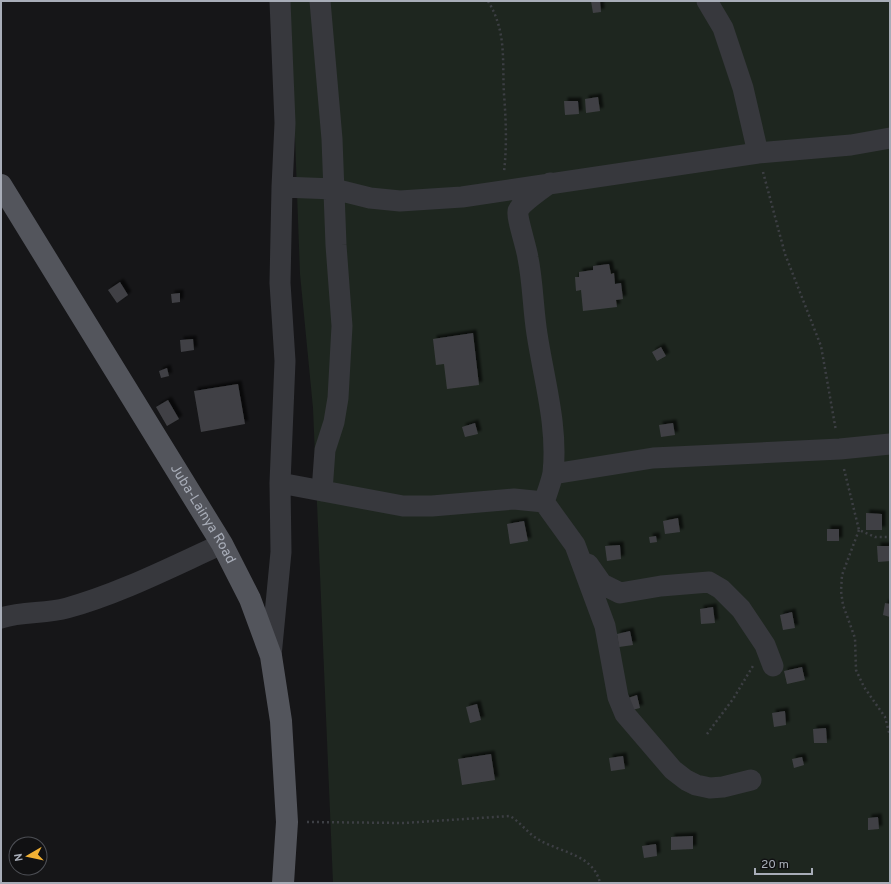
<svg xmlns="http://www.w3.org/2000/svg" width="891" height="884" font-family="Overpass,sans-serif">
	<defs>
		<filter id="shadow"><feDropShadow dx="3.5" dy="-3.5" stdDeviation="1" flood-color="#0009"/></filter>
	</defs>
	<rect width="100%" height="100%" fill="#161618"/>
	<path fill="#1e261f" d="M290 1H890V883H333L313 408 300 274Z"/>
	<path fill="#404145" filter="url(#shadow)" d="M591 1H600L601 12 593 13Z
		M598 97 600 111 586 113 585 99Z
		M564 101H578L579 114 565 115Z
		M609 264 611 274 614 273 615 284 621 283 623 299 616 300 617 307 583 311 581 290 576 291 575 277H579V272L593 270V266Z
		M120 282 128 295 117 303 108 290Z
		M180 293V302L172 303 171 294Z
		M473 333 479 385 447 389 444 364 436 365 433 339Z
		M193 339 194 350 181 352 180 340Z
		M661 347 666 356 657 361 652 352Z
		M167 368 169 376 161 378 159 371Z
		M238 384 245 424 201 432 194 391Z
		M168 400 179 419 167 426 156 407Z
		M475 423 478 434 465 437 462 427Z
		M673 423 675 435 661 437 659 425Z
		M866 513 882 514V530H866Z
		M678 518 680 532 665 534 663 521Z
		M524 521 528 541 510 544 507 524Z
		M827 529H839V541H827Z
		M656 536 657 542 650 543 649 537Z
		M620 545 621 559 607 561 605 546Z
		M877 546H890V561L878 562Z
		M885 603 890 604V617L883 615Z
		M713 607 715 623 701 624 700 609Z
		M792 612 795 628 783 630 780 615Z
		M630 631 633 645 619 647 617 634Z
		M802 667 805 680 787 684 784 671Z
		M637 695 640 708 628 711 625 699Z
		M477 704 481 720 470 723 466 707Z
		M785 711 786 725 774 727 772 713Z
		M826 728 827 743H814L813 729Z
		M491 754 495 780 462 785 458 759Z
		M623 756 625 769 611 771 609 758Z
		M802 757 804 765 794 768 792 759Z
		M878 817 879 829 868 830V818Z
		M693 836V849L671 850V837Z
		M656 844 657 856 644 858 642 846Z"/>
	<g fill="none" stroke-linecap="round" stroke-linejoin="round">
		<path stroke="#3d3f44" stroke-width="2.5" stroke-dasharray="2 3" stroke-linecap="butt" d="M488 1C507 32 502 61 504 94 506 121 507 145 504 172
			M763 172 785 254 821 346 836 431
			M844 469 859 530 875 537H890
			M859 530 842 575 841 591 843 605 855 638 856 670 864 687 885 717 890 736
			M707 734 733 699 753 666
			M307 822 404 823 510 816C520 822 527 832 536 838 559 853 593 853 600 883"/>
		<path stroke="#37383d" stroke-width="21" d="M320 1 332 139 336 245 342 326 338 398 334 422 325 450 322 491
			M707 1 723 28 743 88 758 153
			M282 187 334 189 370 198 400 201 462 197 758 153 851 145 890 138
			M553 474 653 458 840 449 890 444
			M280 483 403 506H432L514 499 544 502 575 545 605 626 618 697 625 714 673 770 686 780 696 785 710 788 723 787 751 780
			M544 502C547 493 551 483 553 473 558 426 544 380 537 334 533 309 533 283 528 258 527 249 516 216 518 211 521 203 542 189 550 183
			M588 564 602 584 620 593 661 586 709 582 721 589 741 609 765 645 773 666
			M1 618C22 611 46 614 67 608 121 593 171 567 222 544
			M271 656 281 552 280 483 285 361 280 283 282 187 285 123 280 1"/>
		<path stroke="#53555c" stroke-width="22" id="s1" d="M1 185 222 544 250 599 271 656 281 721 287 822 283 883"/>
	</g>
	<g text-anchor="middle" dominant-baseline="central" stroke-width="3" stroke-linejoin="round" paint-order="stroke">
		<g font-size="14" fill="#a8adb8" stroke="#111113">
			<text stroke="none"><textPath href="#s1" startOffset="386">Juba-Lainya Road</textPath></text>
		</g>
	</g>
	<rect width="891" height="884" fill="none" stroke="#a8adb8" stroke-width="4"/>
	<g transform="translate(28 856) rotate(261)"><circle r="19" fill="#111113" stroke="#4d4f55"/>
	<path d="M0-3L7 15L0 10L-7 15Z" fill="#f2b134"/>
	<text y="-6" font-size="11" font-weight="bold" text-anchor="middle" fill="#a8adb8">N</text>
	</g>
	<path d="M755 868v6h57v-6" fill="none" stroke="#a8adb8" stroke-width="2"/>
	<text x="761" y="868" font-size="12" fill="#a8adb8" stroke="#111113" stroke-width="3" paint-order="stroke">20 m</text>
</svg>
